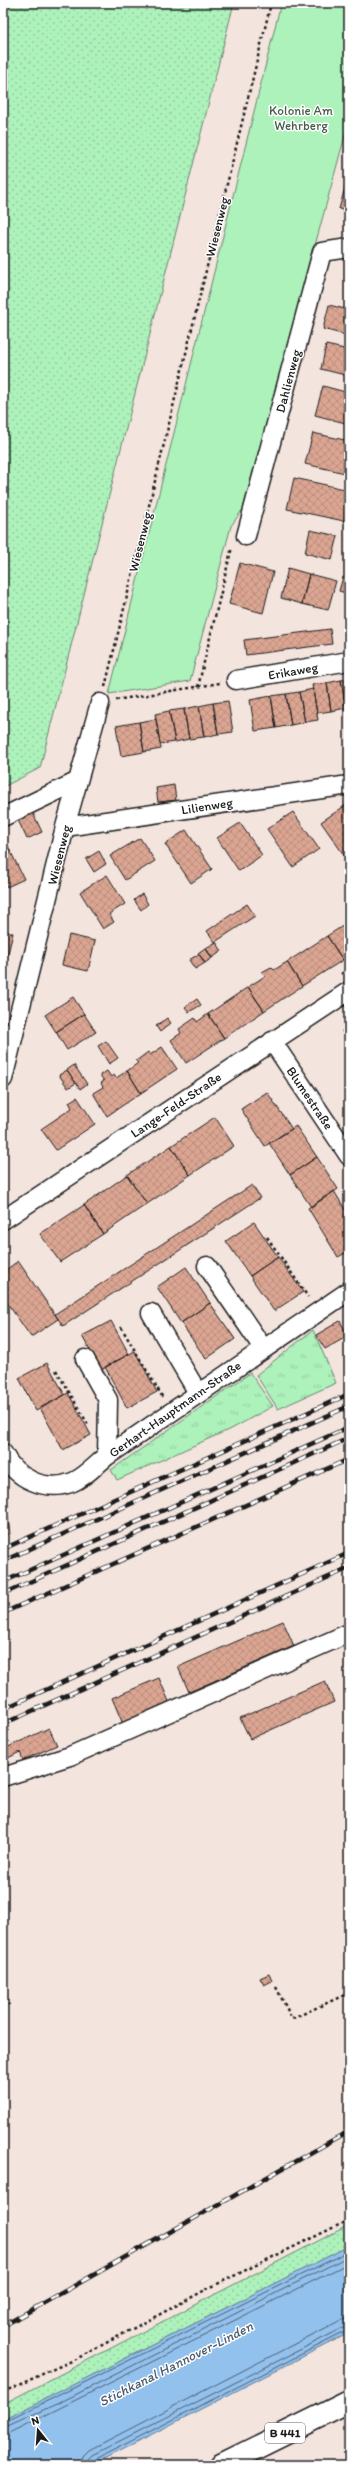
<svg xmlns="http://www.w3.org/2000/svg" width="352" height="2468" font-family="Itim,sans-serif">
	<defs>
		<pattern id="grass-dots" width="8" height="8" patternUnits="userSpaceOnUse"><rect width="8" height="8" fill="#adf1bb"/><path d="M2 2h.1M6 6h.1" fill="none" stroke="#94cea0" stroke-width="1.8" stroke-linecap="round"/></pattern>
		<pattern id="park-tufts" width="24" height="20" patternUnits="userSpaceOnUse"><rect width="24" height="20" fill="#adf1bb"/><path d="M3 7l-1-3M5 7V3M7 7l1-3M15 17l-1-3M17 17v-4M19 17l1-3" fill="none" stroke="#94cea0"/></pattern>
		<pattern id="building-cross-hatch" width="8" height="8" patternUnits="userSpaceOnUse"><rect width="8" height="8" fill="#dba592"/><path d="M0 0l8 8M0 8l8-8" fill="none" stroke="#bb8d7d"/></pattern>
	</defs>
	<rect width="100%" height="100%" fill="#f4e4de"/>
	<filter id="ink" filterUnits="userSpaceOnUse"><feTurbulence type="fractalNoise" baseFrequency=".025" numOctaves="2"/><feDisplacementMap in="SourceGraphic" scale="8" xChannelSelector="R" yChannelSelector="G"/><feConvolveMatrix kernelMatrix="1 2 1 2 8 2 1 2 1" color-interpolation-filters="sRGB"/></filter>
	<g filter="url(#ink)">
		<path fill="url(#grass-dots)" stroke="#64866c" d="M3 3H234L40 768 3 787Z
			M349 2225V2246L3 2420V2404Z"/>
		<path fill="url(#park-tufts)" stroke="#64866c" d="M313 1330 336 1383 278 1409 256 1375Z
			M250 1373 273 1406 235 1427 117 1480 111 1470Z"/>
		<path fill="#adf1bb" stroke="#64866c" d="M281 3H349V121L243 509 231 526 190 681 109 694Z"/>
		<path fill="#93c1ed" stroke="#637f99" d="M349 2246V2333L92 2465H3V2420Z"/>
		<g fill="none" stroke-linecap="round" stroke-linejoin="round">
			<path stroke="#4c5e70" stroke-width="1" d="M3 2423 349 2251
				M3 2428 61 2402 349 2256
				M3 2435 10 2433 349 2263
				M80 2465 83 2456 89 2450 341 2320 349 2319
				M86 2465 87 2460 92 2455 349 2325
				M91 2465 94 2460 349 2330"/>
		</g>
		<path fill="url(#building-cross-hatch)" stroke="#1c1c1c" d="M348 177H349V212L339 209Z
			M329 305 349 310V336L323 329Z
			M326 345 349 350V376L321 369Z
			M323 386 349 393V424L315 415Z
			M313 433 349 441V458L345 473 305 464Z
			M294 478 349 490 344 521 287 509Z
			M310 530 338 536 332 560 305 553Z
			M240 563 273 572 263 613 229 604Z
			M288 568 309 574 302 604 281 598Z
			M309 574 336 581 328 610 302 604Z
			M343 577 349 579V594L339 591Z
			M330 629 332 644 246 655 244 640Z
			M349 679V708H346L341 680Z
			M341 680 346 708 331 711 327 683Z
			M327 683 331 711 317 713 312 685Z
			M313 689 318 720 305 722 299 692Z
			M299 692 305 722 291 725 286 694Z
			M286 694 291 725 276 728 271 696Z
			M271 696 276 728 255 731 250 700Z
			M228 701 233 732 218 734 213 703Z
			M213 703 218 734 204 737 199 706Z
			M199 706 204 737 189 739 184 709Z
			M184 709 189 739 175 742 169 711Z
			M169 711 175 742 160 744 155 714Z
			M156 719 161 749 144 752 139 722Z
			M139 722 144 752 121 756 116 726Z
			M174 785 176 800 158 802 156 788Z
			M349 803V856L346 858 321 822Z
			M32 811 42 832 27 839 17 818Z
			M293 812 319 849 293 867 267 829Z
			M240 823 262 855 239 871 217 838Z
			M186 830 212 869 191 883 165 844Z
			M4 838 24 879 7 887 3 878Z
			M140 838 155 861 125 880 110 856Z
			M99 851 106 864 94 872 86 859Z
			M107 875 125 904 109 914 114 922 103 929 80 892Z
			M142 894 148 904 141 910 134 900Z
			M247 904 255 916 215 942 207 931Z
			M349 922V956L343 960 327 936Z
			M3 931 13 933 5 966H3Z
			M69 935 95 941 88 971 62 965Z
			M327 936 343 960 302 986 287 962Z
			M216 942 222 951 212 958 206 948Z
			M205 948 212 958 205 963 198 953Z
			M199 954 205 963 195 969 189 960Z
			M287 962 302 986 264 1011 248 987 265 976 262 972 271 967 274 970Z
			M248 987 264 1011 224 1038 208 1014Z
			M73 997 84 1014 56 1032 45 1015Z
			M197 999 201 1005 189 1012 185 1007Z
			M84 1014 96 1032 67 1050 56 1032Z
			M208 1014 224 1038 186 1063 171 1040 181 1033 179 1029 195 1018 197 1022Z
			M167 1018 171 1023 160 1032 156 1026Z
			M349 1026V1041L342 1031Z
			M106 1041 118 1058 109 1064 98 1046Z
			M162 1047 177 1069 141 1093 127 1071 138 1063 136 1061 148 1052 150 1055Z
			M74 1065 87 1084 80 1089 67 1070Z
			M67 1070 76 1083 68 1088 59 1075Z
			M107 1071 111 1077 114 1075 116 1078 127 1071 141 1093 107 1116 93 1093 103 1087 101 1083 104 1081 100 1075Z
			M267 1092 292 1129 265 1146 241 1109Z
			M77 1097 95 1124 56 1150 41 1129 72 1108 69 1102Z
			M215 1117 234 1146 190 1175 171 1146Z
			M296 1126 317 1157 290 1175 269 1143Z
			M171 1146 190 1175 147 1204 127 1175Z
			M317 1157 338 1189 311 1207 290 1175Z
			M127 1175 147 1204 103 1234 84 1205Z
			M252 1185 260 1198 63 1326 55 1314Z
			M334 1191 349 1216V1251L338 1257 308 1208Z
			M84 1205 103 1234 60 1262 40 1234Z
			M254 1222 278 1257 250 1276 226 1241Z
			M278 1257 303 1292 274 1311 250 1276Z
			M18 1261 58 1319 31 1337 3 1297V1272Z
			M186 1267 210 1303 181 1323 157 1287Z
			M210 1303 235 1339 206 1359 181 1323Z
			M111 1321 129 1354 101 1370 82 1336Z
			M340 1321 348 1336 325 1349 316 1335Z
			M135 1351 157 1392 127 1408 105 1367Z
			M47 1363 65 1395 36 1411 19 1378Z
			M68 1393 91 1435 63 1450 40 1408Z
			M5 1490 10 1534 3 1535V1491Z
			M283 1621 294 1646 189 1692 178 1667Z
			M159 1678 170 1704 123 1724 112 1698Z
			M325 1681 334 1702 250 1739 240 1718Z
			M49 1728 57 1745 23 1760 20 1752 8 1758 4 1749Z
			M269 1974 272 1981 264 1985 260 1978Z"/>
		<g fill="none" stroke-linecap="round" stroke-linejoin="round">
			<defs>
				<path id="minor" d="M246 536 322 252 349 248
					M236 680 349 661
					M3 817 78 781
					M65 827 349 785
					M272 1041 349 1156
					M3 1079 65 827 100 703
					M3 1220 349 991
					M207 1266 263 1348
					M151 1313 198 1393
					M85 1359 108 1400 107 1456
					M3 1453C15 1478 45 1493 73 1482 85 1477 97 1464 107 1456L349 1291
					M3 1777 70 1756 349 1633"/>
				<path id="major" d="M221 2465 349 2402"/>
			</defs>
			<use href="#minor" stroke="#1c1c1c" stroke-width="21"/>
			<use href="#major" stroke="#1c1c1c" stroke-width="25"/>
			<path stroke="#1c1c1c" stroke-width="2.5" stroke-dasharray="3 3" stroke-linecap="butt" d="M105 687 271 3
				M198 687 232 547
				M116 700 220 683
				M341 974 349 969
				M267 1237 308 1297
				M121 1327 163 1398
				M56 1370 89 1426
				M276 1987 292 2019 349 1993
				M3 1993 9 2005
				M3 2392 78 2358 209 2288 349 2220"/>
			<use href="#minor" stroke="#fff" stroke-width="18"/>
			<use href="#major" stroke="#fff" stroke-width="22"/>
			<defs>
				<path id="rail" d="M3 1549 349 1394
					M3 1561 349 1406
					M3 1582 349 1427
					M3 1594 349 1438
					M3 1613 349 1459
					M3 1709 349 1553
					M3 1724 349 1568
					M3 2326 349 2131"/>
			</defs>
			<use href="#rail" stroke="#1c1c1c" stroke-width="4.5"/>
			<use href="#rail" stroke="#fff" stroke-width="3" stroke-dasharray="9" stroke-linecap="butt"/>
		</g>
	</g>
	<g text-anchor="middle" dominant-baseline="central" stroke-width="3" stroke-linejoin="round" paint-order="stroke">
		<rect fill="#fff" stroke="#606060" stroke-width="1" x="265" y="2423" width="40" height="20" rx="3"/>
		<g font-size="12" font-weight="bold" fill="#1c1c1c">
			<text x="285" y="2433">B 441</text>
		</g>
		<g font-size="13" fill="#485c4c" stroke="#fff">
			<text x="301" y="110">Kolonie Am<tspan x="301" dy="15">Wehrberg</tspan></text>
		</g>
		<g font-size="13" fill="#1c1c1c" stroke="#fff">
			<text transform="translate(217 227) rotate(-76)">Wiesenweg</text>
			<text transform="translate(288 381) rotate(-75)">Dahlienweg</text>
			<text transform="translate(140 542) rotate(-76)">Wiesenweg</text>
			<text transform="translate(293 671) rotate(-10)">Erikaweg</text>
			<text transform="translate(207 806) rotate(-9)">Lilienweg</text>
			<text transform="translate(59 855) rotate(-76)">Wiesenweg</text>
			<text transform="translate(310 1098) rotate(56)">Blumestraße</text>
			<text transform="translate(176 1105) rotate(-34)">Lange-Feld-Straße</text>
			<text transform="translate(175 1409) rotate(-35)">Gerhart-Hauptmann-Straße</text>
		</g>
		<g font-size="14" font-style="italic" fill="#4c5e70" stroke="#fff">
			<text transform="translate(176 2364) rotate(-27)">Stichkanal Hannover-Linden</text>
		</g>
	</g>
	<rect width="352" height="2468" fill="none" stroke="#fff" stroke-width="16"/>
	<rect x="8" y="8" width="336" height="2452" fill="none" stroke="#1c1c1c" stroke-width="1.5" filter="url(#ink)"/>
	<g transform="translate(38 2430) rotate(343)" stroke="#ffffff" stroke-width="3" paint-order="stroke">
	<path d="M0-3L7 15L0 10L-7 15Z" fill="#1c1c1c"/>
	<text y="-6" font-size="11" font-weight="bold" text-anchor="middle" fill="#1c1c1c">N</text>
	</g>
</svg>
